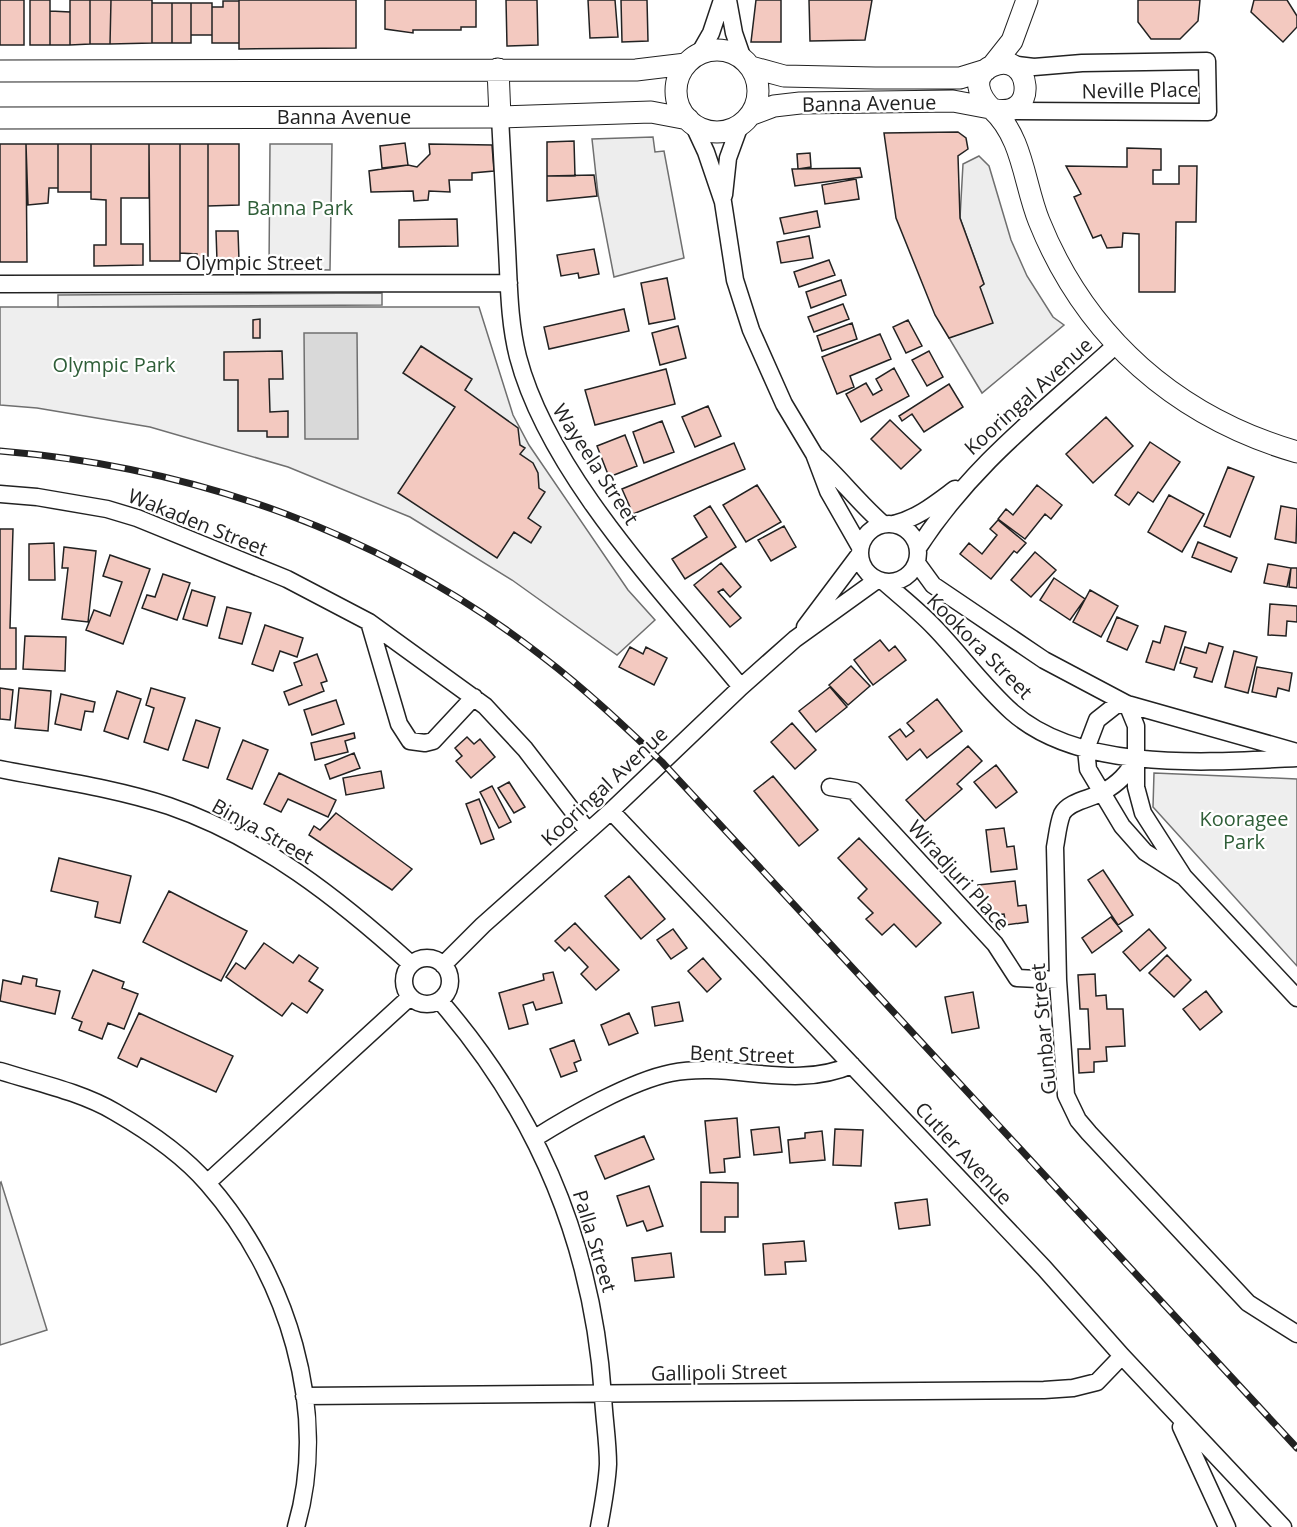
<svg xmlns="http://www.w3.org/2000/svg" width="1297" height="1527" font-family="'Open Sans',sans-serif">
	<rect width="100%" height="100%" fill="#fff"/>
	<path fill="#eee" stroke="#6f6f6f" stroke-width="1.5" d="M270 144H332L330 270 269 269Z
		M0 307H479L513 415 529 445 628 590 655 620 617 655 512 580 410 517 288 467 150 427 37 408 0 405Z
		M1154 773 1297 779V966L1153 807Z"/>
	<path fill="#ededed" stroke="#6f6f6f" stroke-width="1.5" d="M653 137 655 152 664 151 684 258 614 277 598 194 592 139Z
		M979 156 989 166 1011 240 1027 276 1053 317 1064 325 982 393 949 338 980 287 984 284 960 218 963 164Z
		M382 293V305L58 307V295Z
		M1 1182 47 1330 0 1345V1183Z"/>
	<path fill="#d9d9d9" stroke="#6f6f6f" stroke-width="1.5" d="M304 333H357L358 439H305Z"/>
	<path fill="#f3c9c0" stroke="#222" stroke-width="1.5" d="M0 0H24V45H0Z
		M30 0H50V45H30Z
		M70 0H90V44L70 45Z
		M90 0H111L110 44H90Z
		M111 0H152V43L110 44Z
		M356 0V48L239 49V0Z
		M385 0H476V27H461V30H413V33L385 29Z
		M506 0H537L538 45 507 46Z
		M588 0H615L618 37 590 38Z
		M621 0H647L648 41 622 42Z
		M756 0H781V42H751Z
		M809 0H872L865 40 810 41Z
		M1138 0H1200L1198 21 1180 39H1151L1138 22Z
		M1254 0H1287L1297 16V27L1283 42 1251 12Z
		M223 1H239V43H212V7H223Z
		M152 3H172V43H152Z
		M172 3H191V43H172Z
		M191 3H212V35H191Z
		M50 11 70 12V45H50Z
		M958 132 966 138 968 149 958 156 960 218 984 284 980 287 993 323 949 338 935 315 896 218 884 133Z
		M574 141 575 176H547V142Z
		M405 143 408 165 382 168 380 146Z
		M0 144H26L27 262H0Z
		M26 144H58V188H49L48 203 28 205Z
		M58 144H91V192H58Z
		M91 144H149V198H121V244H143V265L94 266V245H106V200L91 199Z
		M149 144H180V261H150Z
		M180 144H208V260L197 261V254L180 253Z
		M208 144H239V205L208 206Z
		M429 144 492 145 494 171 472 173V180H449L450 192 429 191 428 200 414 201 413 191 371 192 369 171 408 165 417 167 430 154Z
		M1127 148 1161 149V170H1153V184H1179V166H1197L1196 222H1176L1175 292H1139V234L1123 233 1122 247 1107 248 1101 235 1093 238 1074 197 1081 194 1066 166 1127 167Z
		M810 153 811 167 798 169 797 154Z
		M860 168 862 177 795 186 792 169Z
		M594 175 597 196 547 201V176Z
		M856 179 859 199 825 204 822 185Z
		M817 211 820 227 784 234 780 218Z
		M457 219 458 246 399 247V220Z
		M216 231H238L239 260 217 261Z
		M809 236 813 258 781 263 777 242Z
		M594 249 599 274 579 278 578 273 561 276 557 255Z
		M829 260 835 275 799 287 794 272Z
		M667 278 675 319 649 324 641 283Z
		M841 280 846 295 811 308 806 292Z
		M843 304 849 319 814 332 808 317Z
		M624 309 629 331 549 349 544 327Z
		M260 319V338H253V320Z
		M908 320 922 346 906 353 893 327Z
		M852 323 857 339 822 351 817 336Z
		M678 326 686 358 660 365 652 333Z
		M880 334 891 359 850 376 854 387 837 394 822 357Z
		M421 346 472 379 465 390 518 428 520 445 525 448 520 454 533 463 538 473 539 488 545 492 528 518 541 527 531 543 514 532 497 558 398 493 455 407 403 373Z
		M282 351 283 379H269L270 412 288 411V437H267V431H238V380H224V352Z
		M929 351 943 377 927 386 912 360Z
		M894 368 909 396 861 422 846 394 866 383 873 395 882 390 876 379Z
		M666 369 675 404 595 425 585 390Z
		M949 384 963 407 924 432 912 414 902 421 899 416Z
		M708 406 721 436 695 447 682 417Z
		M1106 417 1133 446 1093 483 1066 454Z
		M890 420 921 450 901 469 871 439Z
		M662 421 674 452 644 463 633 432Z
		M625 435 637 466 609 477 597 446Z
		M1150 442 1180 462 1153 502 1138 492 1129 505 1115 495Z
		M734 443 745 469 633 514 622 489Z
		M1228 467 1254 477 1230 537 1204 526Z
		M757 485 781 522 746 542 723 505Z
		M1037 485 1062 505 1051 519 1045 514 1025 539 998 519 1006 509 1013 515Z
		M1169 495 1204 514 1182 552 1148 532Z
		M710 506 736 547 685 579 672 559 707 537 694 516Z
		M1281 506 1297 509 1296 543 1275 539Z
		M998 520 1026 543 1017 553 1014 551 991 579 960 554 969 543 982 554 997 535 990 529Z
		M784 526 796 547 771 561 758 540Z
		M0 529H13L10 628H16V669H0Z
		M1198 542 1237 558 1231 572 1192 557Z
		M54 543 55 580H29V544Z
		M64 547 96 551 88 622 62 619 68 568H62Z
		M1035 552 1056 570 1031 597 1011 580Z
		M110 555 150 569 123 644 86 630 94 610 110 616 122 582 103 576Z
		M721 563 741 587 730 597 723 589 718 592 741 618 730 627 694 585Z
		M1268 564 1291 568 1287 587 1264 583Z
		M1291 568H1297V588L1289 587Z
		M163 574 190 583 177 620 142 608 147 595 155 597Z
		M1054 578 1085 599 1070 620 1040 600Z
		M192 590 215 597 207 626 183 619Z
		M1090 590 1118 606 1101 637 1073 622Z
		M1270 604 1297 606V622L1287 621 1286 636 1268 635Z
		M227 607 251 613 242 644 219 638Z
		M1117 617 1138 626 1127 650 1107 641Z
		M265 625 303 638 297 657 280 651 273 671 252 664Z
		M1165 626 1186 632 1174 670 1146 662 1153 641 1160 643Z
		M25 636 66 637 65 671 23 669Z
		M880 640 889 651 895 646 906 660 873 685 854 660Z
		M1209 643 1223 647 1212 682 1194 677 1197 668 1180 663 1185 647 1206 653Z
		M630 647 643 654 646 647 667 658 654 685 619 667Z
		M1234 651 1257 657 1248 693 1225 687Z
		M317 654 327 681 321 683 324 691 289 705 284 692 302 685 294 663Z
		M851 666 870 686 848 705 829 685Z
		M1257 667 1292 673 1289 691 1278 688 1276 697 1252 692Z
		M830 687 847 707 816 732 799 711Z
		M0 688 13 690 10 720 0 719Z
		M19 688 51 691 48 731 15 728Z
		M151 688 185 698 168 750 144 742 154 708 146 705Z
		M117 691 141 699 128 739 104 731Z
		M61 694 95 702 93 712 85 711 81 730 55 724Z
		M937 699 962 731 927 758 920 749 907 760 889 737 900 729 906 737 914 731 907 723Z
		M336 700 344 724 312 735 304 710Z
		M196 720 220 728 208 768 183 760Z
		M792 723 816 750 795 769 771 742Z
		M354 733 355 738 345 741 348 752 315 760 311 743Z
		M467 737 474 744 480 739 495 757 471 778 456 761 462 756 455 748Z
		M243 740 268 750 252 789 227 779Z
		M968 746 982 761 957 784 962 789 925 821 906 800Z
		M354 753 360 768 330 779 325 765Z
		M996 765 1017 792 996 808 974 782Z
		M381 771 384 788 346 795 343 778Z
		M279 773 336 800 328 817 288 799 281 812 264 804Z
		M773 776 818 830 799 846 754 791Z
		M509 782 525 807 514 813 498 788Z
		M492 786 511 822 499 828 480 792Z
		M479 799 494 839 481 844 466 804Z
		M336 813 412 869 392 890 309 835 314 826 320 830Z
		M1004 828 1007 847 1014 846 1017 869 991 872 986 830Z
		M859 838 941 923 916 947 894 924 882 935 866 919 873 913 858 898 867 889 838 858Z
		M59 858 131 876 120 923 95 917 98 902 51 891Z
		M1103 870 1133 915 1118 925 1088 880Z
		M629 876 665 919 641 939 605 896Z
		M1015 881 1018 906 1026 905 1028 922 1006 925 1004 914 993 915 992 906 981 907 978 885Z
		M169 891 247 931 221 981 143 942Z
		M1111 917 1122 931 1092 953 1082 938Z
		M575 923 619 970 596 990 581 974 588 967 569 947 565 951 555 941Z
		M673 929 687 948 671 959 657 940Z
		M1149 929 1166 948 1140 971 1123 952Z
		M264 943 293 963 299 955 318 968 309 981 323 990 307 1013 292 1003 282 1016 226 977 236 963 245 969Z
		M1167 955 1191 980 1174 997 1149 973Z
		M703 958 721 979 707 992 688 971Z
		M93 970 124 982 122 988 138 994 124 1029 108 1023 102 1039 79 1030 82 1022 72 1018Z
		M553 972 562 1003 536 1010 533 1002 523 1005 528 1024 509 1029 499 993 544 980 543 974Z
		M1095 974 1096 996 1106 995 1107 1009H1123L1125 1046 1106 1047 1107 1061 1094 1062V1072L1079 1073 1078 1049H1090L1088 1009H1080L1078 975Z
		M23 976 37 979 36 986 60 991 55 1014 0 1001 3 980 21 984Z
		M1206 991 1222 1012 1200 1030 1183 1009Z
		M973 992 979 1028 952 1033 945 997Z
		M679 1002 683 1021 655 1026 652 1007Z
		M139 1013 233 1056 216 1092 141 1058 137 1067 118 1058Z
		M629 1013 638 1033 609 1045 601 1025Z
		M574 1040 581 1060 574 1063 577 1071 561 1077 550 1049Z
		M737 1118 740 1157 724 1159 725 1172 710 1173 705 1121Z
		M779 1127 782 1152 754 1155 751 1130Z
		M835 1129 863 1130 861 1166 833 1165Z
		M822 1131 825 1160 790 1163 788 1140 805 1138V1133Z
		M644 1136 654 1159 605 1179 595 1156Z
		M701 1182 738 1183V1217H725V1232H701Z
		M649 1186 663 1226 647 1231 643 1221 627 1226 617 1196Z
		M927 1199 930 1225 899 1229 895 1203Z
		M804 1241 806 1261 785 1262 786 1274 765 1275 763 1244Z
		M671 1253 674 1277 635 1281 632 1258Z"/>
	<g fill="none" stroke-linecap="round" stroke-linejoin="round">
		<defs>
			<path id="minor" d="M728 0 734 33 743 59
				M699 54 711 33 722 0
				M1007 111 1208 112 1207 61 1082 63 1034 67 1008 64
				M500 117C502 161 505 205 507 249 509 285 509 322 518 357 549 475 665 594 741 687
				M693 124 706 152 723 202 735 280 751 330 784 404 814 454 828 491 860 547
				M724 195 728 158 740 125
				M0 284 509 283
				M817 457C840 478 859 503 883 524
				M0 494 37 497 107 509 137 518 287 579 369 622 485 706 525 749 588 831
				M860 553a29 29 0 1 1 58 0a29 29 0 1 1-58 0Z
				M894 524C918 518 936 503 955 489
				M918 548C973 463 1044 411 1117 344
				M917 563 933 585 1044 660 1127 704 1297 752
				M884 582C901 597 919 611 935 628 961 655 984 687 1012 712 1081 773 1210 762 1297 758
				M369 622 399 724 410 741 425 743 433 741 474 697
				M805 627 859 555
				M1136 759C1127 774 1119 783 1103 792 1091 799 1069 801 1062 814 1058 824 1057 837 1055 847L1058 980 1066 1095 1078 1120 1089 1133 1248 1303 1297 1334
				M0 769C56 780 114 788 169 806 262 838 339 899 411 964
				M830 787 854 791 995 944 1017 978 1058 980
				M611 811 1044 1268 1122 1356 1283 1527
				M1184 877 1145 852 1122 826 1088 769 1086 749 1097 720 1116 705 1127 704 1136 726V787L1143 813 1184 877 1297 998
				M404 981a23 23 0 1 1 46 0a23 23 0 1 1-46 0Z
				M443 965 483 925 611 811 741 687 795 639 877 580
				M440 1001C539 1115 593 1245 603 1396 604 1418 608 1442 608 1464 607 1485 603 1506 599 1527
				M0 1071C38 1083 81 1092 115 1112 148 1131 184 1156 208 1184 287 1274 330 1410 296 1527
				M535 1138C570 1116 631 1081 671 1073 732 1061 792 1091 852 1065
				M207 1183 410 997
				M304 1396 1044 1390 1073 1388 1097 1382 1122 1356
				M1181 1427 1227 1527"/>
			<path id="major" d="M676 91a41 41 0 1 1 82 0a41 41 0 1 1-82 0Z
				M993 65 1012 41 1027 0
				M751 67 784 76 875 78H960L986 70
				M498 69 500 117
				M0 71 636 70 686 64
				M992 109C1041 122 1031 48 992 66 970 76 979 97 992 109 1023 137 1024 184 1039 221 1086 338 1177 417 1297 452
				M750 115 774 106 800 103 953 101 990 108
				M0 118 500 117 651 112 688 119"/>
		</defs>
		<use href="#minor" stroke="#222" stroke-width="19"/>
		<use href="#major" stroke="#222" stroke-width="23"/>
		<use href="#minor" stroke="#fff" stroke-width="16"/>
		<use href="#major" stroke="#fff" stroke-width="21"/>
		<defs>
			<path id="rail" d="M0 451C196 467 387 535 543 657 585 689 623 725 662 762L1297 1448"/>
		</defs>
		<use href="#rail" stroke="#222" stroke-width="7"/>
		<use href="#rail" stroke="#fff" stroke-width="4.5" stroke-dasharray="14" stroke-linecap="butt"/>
	</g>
	<g text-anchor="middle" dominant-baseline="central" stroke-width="4.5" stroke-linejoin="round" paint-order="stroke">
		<g font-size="20" fill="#222" stroke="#fff">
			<text transform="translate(1140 90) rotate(-1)">Neville Place</text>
			<text transform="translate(869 103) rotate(-1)">Banna Avenue</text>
			<text x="344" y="116">Banna Avenue</text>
			<text x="254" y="262">Olympic Street</text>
			<text transform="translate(1028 396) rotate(-42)">Kooringal Avenue</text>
			<text transform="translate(596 464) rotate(57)">Wayeela Street</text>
			<text transform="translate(198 522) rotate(22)">Wakaden Street</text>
			<text transform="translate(980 646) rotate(45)">Kookora Street</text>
			<text transform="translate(604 786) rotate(-43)">Kooringal Avenue</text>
			<text transform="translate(263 831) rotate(29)">Binya Street</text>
			<text transform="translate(959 875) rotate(48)">Wiradjuri Place</text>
			<text transform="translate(1043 1029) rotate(-95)">Gunbar Street</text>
			<text transform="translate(742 1054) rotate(2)">Bent Street</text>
			<text transform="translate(964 1153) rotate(47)">Cutler Avenue</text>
			<text transform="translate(595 1241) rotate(73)">Palla Street</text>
			<text transform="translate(719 1372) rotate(-1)">Gallipoli Street</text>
		</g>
		<g font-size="20" fill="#2f5e38" stroke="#fff">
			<text x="300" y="207">Banna Park</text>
			<text x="114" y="364">Olympic Park</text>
			<text x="1244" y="818">Kooragee<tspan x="1244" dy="23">Park</tspan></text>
		</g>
	</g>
</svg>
